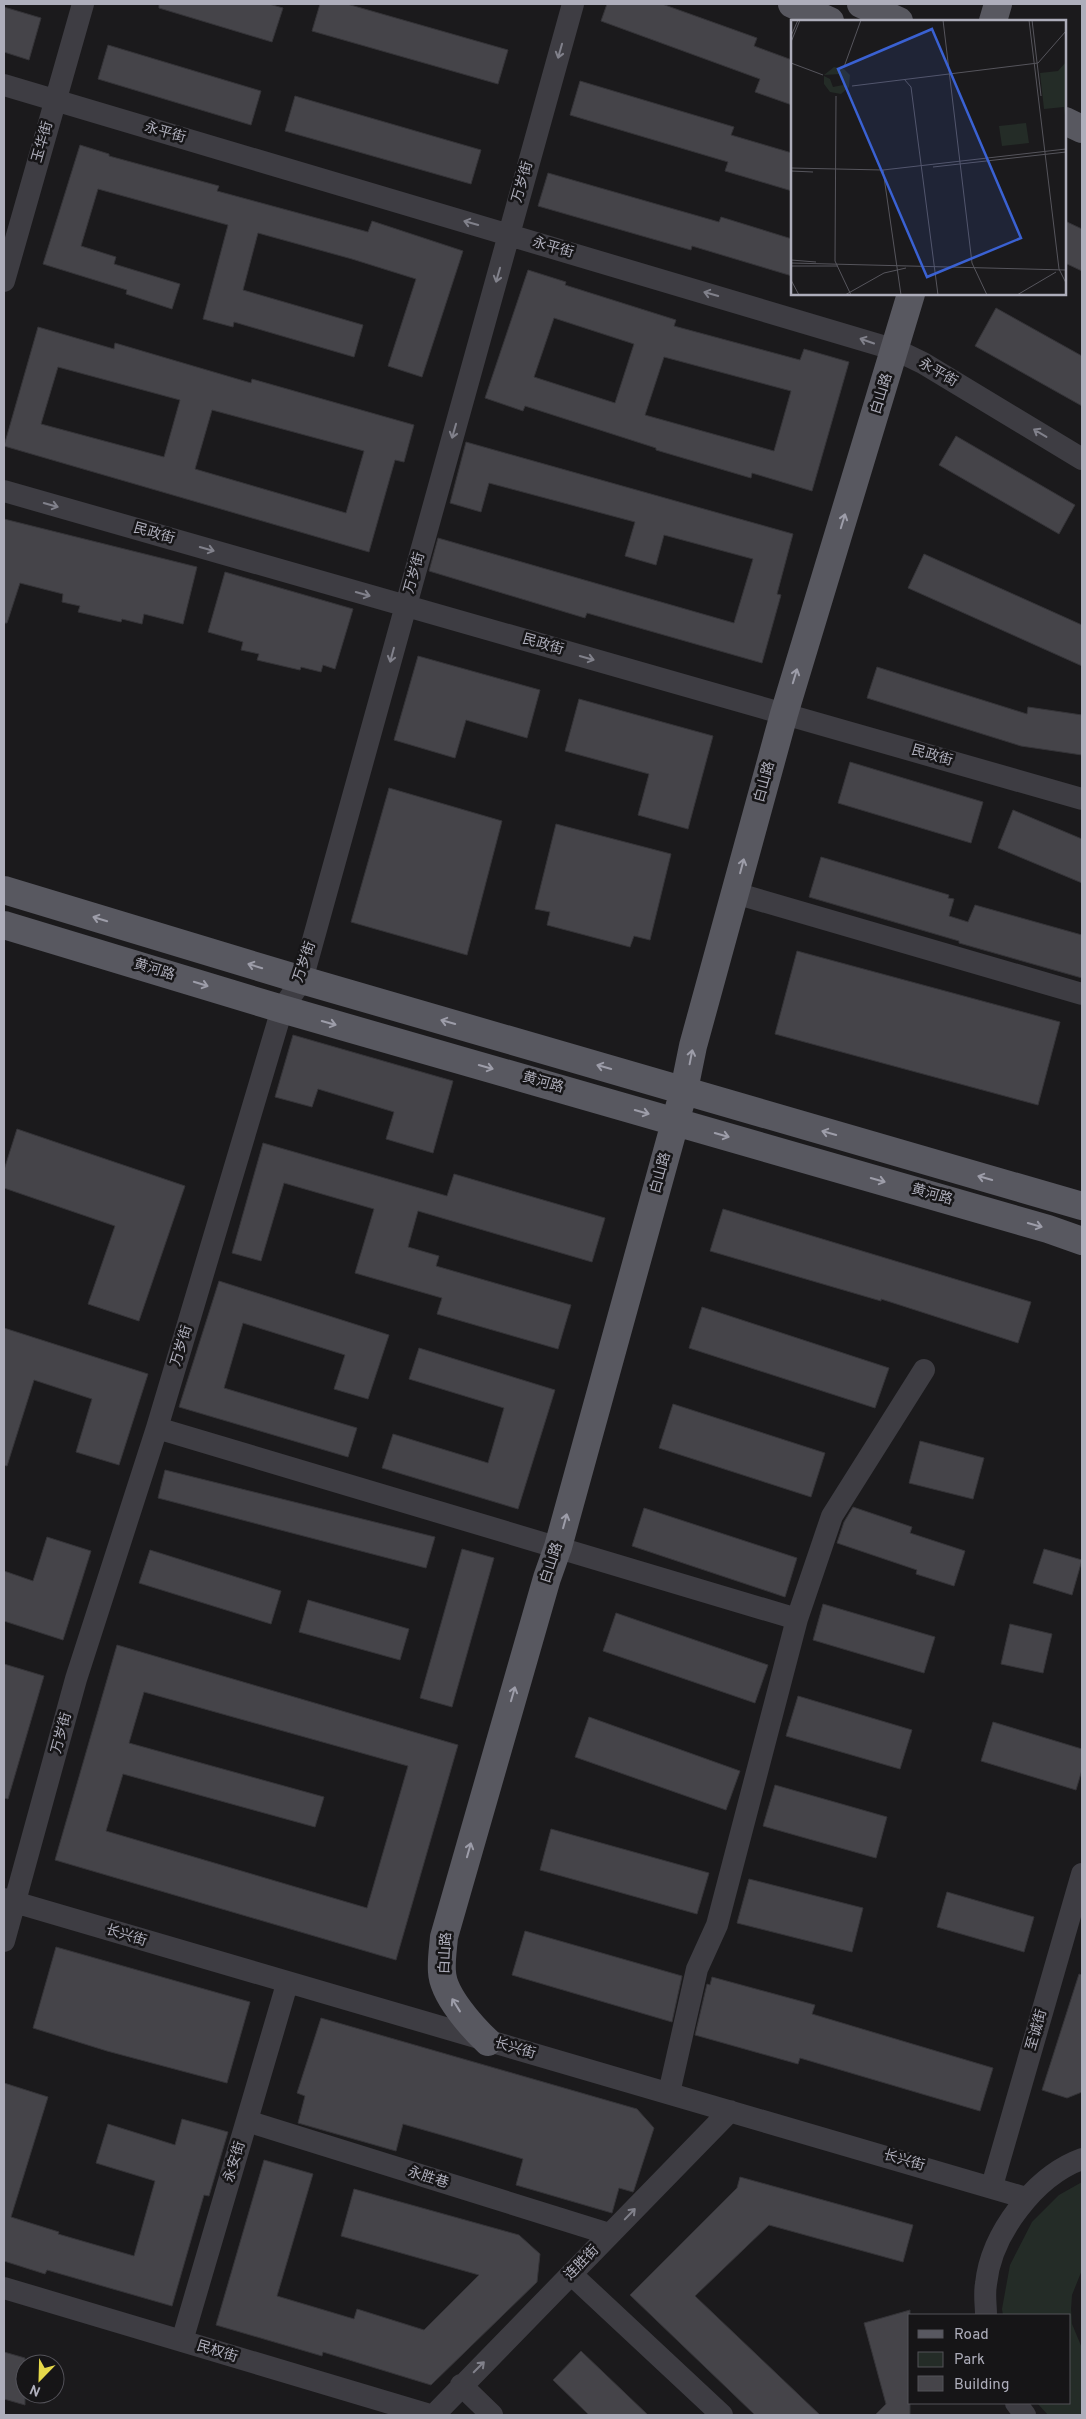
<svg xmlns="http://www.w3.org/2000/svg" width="1086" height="2419" font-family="Overpass,'Noto Sans SC',sans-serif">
	<rect width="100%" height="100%" fill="#1b1a1c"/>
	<path fill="#242c27" d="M1082 2182V2270L1072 2295 1071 2309 1072 2324 1082 2348V2415H1048L1037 2403H1070V2315H1003L1002 2309 1010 2265 1032 2222 1059 2195Z"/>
	<path fill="#454449" stroke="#353438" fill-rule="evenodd" d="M159 4H269L283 8 272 42 159 8Z
		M320 4H347L508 50 498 84 312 31Z
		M607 4H662L757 38 754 46 792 60V105L755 92 760 79 601 21Z
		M4 7 41 18 29 60 4 52Z
		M108 45 261 91 251 125 98 79Z
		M580 81 734 127 731 135 792 153V191L725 171 728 162 570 115Z
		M295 96 481 150 471 184 285 131Z
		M80 145 109 154V156L219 186 217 191 368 232 372 221 463 251 422 377 388 366 416 279 352 259 258 233 243 290 363 325 354 357 234 322 233 327 203 319 228 225 98 189 81 246 116 257 114 264 180 284 172 309 126 294 127 290 43 264Z
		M548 173 719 222 721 217 792 239V276L692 246 691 250 538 206Z
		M1065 221 1082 229V271L1065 263Z
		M528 270 566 282 565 285 676 320 674 326 800 360 804 349 849 362 812 491 752 473 751 478 656 450V448L525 406 523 411 485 398ZM554 318 634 344 615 403 534 377ZM664 357 791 391 774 451 645 415Z
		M996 308 1082 356V406L975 346Z
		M38 327 114 349 115 343 251 383 252 379 414 425 404 462 395 460 369 552 4 446ZM58 367 180 400 164 457 41 424ZM212 410 364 451 346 513 195 469Z
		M956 436 1075 505 1059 534 939 465Z
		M466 442 793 534 777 594 781 595 762 663 587 613 585 618 429 571 438 538 734 623 753 559 664 535 656 565 625 556 635 522 489 483 481 512 450 503Z
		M4 519 197 567 183 624 144 614 142 624 122 619 121 622 78 612 80 606 62 602 63 594 20 583 7 623H4Z
		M924 554 1082 625V666L908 588Z
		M225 572 353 609 335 669 323 665 321 672 301 667 300 670 257 660 259 654 241 650 243 642 208 632Z
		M418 656 540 690 527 738 466 720 455 758 394 740Z
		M877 667 1027 714 1028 707 1082 715V755L1021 746 867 698Z
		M579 699 713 736 688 829 638 815 649 774 565 751Z
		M850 762 983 802 971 843 838 803Z
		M389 788 502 821 467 955 351 922Z
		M1013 810 1082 839V883L998 848Z
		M556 824 671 854 650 940 634 936 630 947 547 925 550 912 535 909Z
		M821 857 949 895 948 898 954 899 949 916 968 922 975 905 1082 935V978L959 943V941L809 897Z
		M797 951 1060 1022 1038 1105 775 1034Z
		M293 1035 453 1081 433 1153 386 1139 394 1112 318 1089 312 1107 275 1097Z
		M17 1129 185 1186 139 1321 88 1304 115 1226 4 1188V1170Z
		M263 1143 447 1196 454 1174 605 1218 592 1262 418 1211 408 1247 439 1256 436 1266 571 1305 558 1349 437 1314 442 1298 355 1273 374 1209 284 1183 261 1261 232 1253Z
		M723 1209 1031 1302 1018 1343 881 1299V1301L710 1251Z
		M219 1281 389 1335 368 1399 334 1389 345 1355 243 1323 224 1388 357 1428 348 1457 179 1407Z
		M702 1307 889 1368 875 1408 689 1348Z
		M4 1328 148 1374 119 1465 76 1452 92 1399 34 1380 7 1466 4 1465Z
		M419 1348 555 1390 518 1509 382 1468 393 1434 488 1463 504 1408 409 1379Z
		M673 1404 825 1453 811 1497 659 1448Z
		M920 1441 984 1458 973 1499 909 1483Z
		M165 1470 435 1537 426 1568 158 1498Z
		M853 1507 912 1527 910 1533 965 1551 954 1586 916 1574 917 1570 837 1543 844 1522Z
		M644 1508 797 1558 785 1597 632 1546Z
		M47 1537 91 1551 63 1640 4 1621V1571L33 1581Z
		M462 1549 494 1558 452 1707 420 1698Z
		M1044 1549 1082 1560 1072 1595 1033 1583Z
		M150 1550 281 1591 271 1624 139 1583Z
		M308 1600 409 1629 400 1660 299 1632Z
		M823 1604 935 1637 924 1673 813 1640Z
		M616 1613 768 1665 755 1703 603 1651Z
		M1010 1624 1052 1634 1043 1673 1001 1664Z
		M117 1645 458 1745 396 1960 55 1860ZM144 1692 408 1766 367 1908 106 1831 123 1774 315 1827 324 1797 129 1743Z
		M4 1664 44 1676 8 1799 4 1798Z
		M798 1696 912 1730 900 1769 786 1736Z
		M589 1717 740 1771 726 1810 575 1757Z
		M993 1722 1082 1749V1770L1076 1790 981 1761Z
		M775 1785 887 1817 876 1858 763 1826Z
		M551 1829 709 1873 697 1914 540 1870Z
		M749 1879 863 1908 852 1952 737 1923Z
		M947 1892 1034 1917 1024 1952 937 1927Z
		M525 1931 682 1976 672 2022 512 1975Z
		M56 1947 250 2002 227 2083 107 2051 33 2028Z
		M1079 1974 1082 1975V2092L1067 2098 1042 2090Z
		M712 1977 815 2005 812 2014 993 2068 980 2111 800 2058 798 2064 695 2035 707 1984 710 1985Z
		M321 2018 637 2109 654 2128 634 2190 633 2192 619 2188 612 2213 516 2185 523 2159 459 2140 403 2124 396 2151 298 2123 305 2096 297 2093Z
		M4 2083 48 2097 11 2217 59 2232 58 2234 134 2256 155 2181 96 2163 108 2124 175 2145 182 2119 228 2132 209 2196 204 2195 172 2306 47 2270 45 2274 4 2261Z
		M264 2160 313 2174 277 2296 354 2319 357 2309 424 2330 479 2275 341 2236 354 2189 519 2235 540 2254 537 2282 431 2385 323 2352 322 2356 216 2325Z
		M740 2177 913 2225 903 2262 769 2225 695 2296 820 2415H755L630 2295 737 2188Z
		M910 2310V2415H875L886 2404 864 2323Z
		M581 2351 648 2415H589L553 2380Z
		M4 2352 25 2358V2405L4 2399Z"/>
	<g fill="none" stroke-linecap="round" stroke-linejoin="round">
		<path stroke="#3e3d43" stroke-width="22" d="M4 85 896 350 923 363 1082 459
			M4 281 83 4
			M4 491 1082 799
			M735 893 1082 994
			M157 1428 797 1619
			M4 1899 1026 2198
			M4 1941 76 1679 157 1428 282 1009 302 980 573 4
			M669 2093 697 1969 717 1925 797 1619 832 1516 924 1370
			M247 2121 609 2234
			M992 2186 1082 1874
			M571 2274 722 2415
			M4 2288 430 2415
			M986 2315C986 2305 984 2294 986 2284 991 2234 1035 2176 1082 2159
			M182 2341 287 1984
			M461 2385 492 2415
			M1016 2403 1025 2415
			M434 2415 730 2111"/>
		<path stroke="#585860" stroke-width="28" d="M792 4 830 21
			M861 4 899 21
			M993 21 998 4
			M1065 121 1082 129
			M4 890 302 980 1082 1206
			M4 925 282 1009 1048 1229 1082 1241
			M488 2042C472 2027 443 1995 442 1972 441 1961 443 1949 444 1937L547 1578 558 1547 684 1090 693 1046 784 714 911 294"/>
	</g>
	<defs><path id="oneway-shaft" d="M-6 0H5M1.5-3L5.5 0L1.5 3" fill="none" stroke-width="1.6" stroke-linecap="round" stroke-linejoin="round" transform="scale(1.25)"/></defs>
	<g stroke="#81818b">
		<use href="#oneway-shaft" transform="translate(560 51) rotate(106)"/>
		<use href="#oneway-shaft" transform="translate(471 223) rotate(-164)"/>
		<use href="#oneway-shaft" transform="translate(498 275) rotate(106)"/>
		<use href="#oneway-shaft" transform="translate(711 294) rotate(-164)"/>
		<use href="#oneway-shaft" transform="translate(867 341) rotate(-161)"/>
		<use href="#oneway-shaft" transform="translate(454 431) rotate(106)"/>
		<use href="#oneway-shaft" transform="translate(1040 433) rotate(-149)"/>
		<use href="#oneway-shaft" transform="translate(51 505) rotate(16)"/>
		<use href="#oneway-shaft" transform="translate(207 549) rotate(16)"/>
		<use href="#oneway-shaft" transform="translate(363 594) rotate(16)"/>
		<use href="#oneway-shaft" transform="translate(392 655) rotate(105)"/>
		<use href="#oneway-shaft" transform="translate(587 658) rotate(16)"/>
		<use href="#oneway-shaft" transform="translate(630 2214) rotate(-46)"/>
		<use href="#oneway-shaft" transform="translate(479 2367) rotate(-45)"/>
	</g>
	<g stroke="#9d9da9">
		<use href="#oneway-shaft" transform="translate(843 521) rotate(-73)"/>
		<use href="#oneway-shaft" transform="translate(795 676) rotate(-73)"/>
		<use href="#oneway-shaft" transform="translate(742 866) rotate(-75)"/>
		<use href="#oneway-shaft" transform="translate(100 919) rotate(-163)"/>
		<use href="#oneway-shaft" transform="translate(255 966) rotate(-163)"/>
		<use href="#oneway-shaft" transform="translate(201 984) rotate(17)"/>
		<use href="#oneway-shaft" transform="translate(448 1022) rotate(-164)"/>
		<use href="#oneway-shaft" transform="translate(329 1023) rotate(16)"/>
		<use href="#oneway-shaft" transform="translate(691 1057) rotate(-79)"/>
		<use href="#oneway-shaft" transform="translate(486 1067) rotate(16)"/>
		<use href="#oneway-shaft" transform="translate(604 1067) rotate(-164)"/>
		<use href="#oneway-shaft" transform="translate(642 1112) rotate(16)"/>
		<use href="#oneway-shaft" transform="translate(829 1133) rotate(-164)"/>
		<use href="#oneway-shaft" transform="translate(722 1135) rotate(16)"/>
		<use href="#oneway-shaft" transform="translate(985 1178) rotate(-164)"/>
		<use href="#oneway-shaft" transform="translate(878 1180) rotate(16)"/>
		<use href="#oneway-shaft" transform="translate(1035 1225) rotate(16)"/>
		<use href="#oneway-shaft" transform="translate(565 1521) rotate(-75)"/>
		<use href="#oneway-shaft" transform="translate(513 1694) rotate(-74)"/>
		<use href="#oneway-shaft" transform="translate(469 1850) rotate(-74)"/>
		<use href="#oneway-shaft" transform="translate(456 2005) rotate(-122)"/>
	</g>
	<g text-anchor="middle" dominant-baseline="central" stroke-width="5" stroke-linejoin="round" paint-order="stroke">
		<g font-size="14" fill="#aeaebb" stroke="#161517">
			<text transform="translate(165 133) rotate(16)">永平街</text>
			<text transform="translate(43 142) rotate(-74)">玉华街</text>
			<text transform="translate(523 182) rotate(-74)">万岁街</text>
			<text transform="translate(553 248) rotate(16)">永平街</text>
			<text transform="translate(938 373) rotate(30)">永平街</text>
			<text transform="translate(882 394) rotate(-73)">白山路</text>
			<text transform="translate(154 534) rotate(16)">民政街</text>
			<text transform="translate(415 573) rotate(-74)">万岁街</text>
			<text transform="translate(543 645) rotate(16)">民政街</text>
			<text transform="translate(932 756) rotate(16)">民政街</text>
			<text transform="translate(765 782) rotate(-75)">白山路</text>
			<text transform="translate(305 962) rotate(-71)">万岁街</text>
			<text transform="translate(154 970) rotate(17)">黄河路</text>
			<text transform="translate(543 1083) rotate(16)">黄河路</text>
			<text transform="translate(661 1173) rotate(-75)">白山路</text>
			<text transform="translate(932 1195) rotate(16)">黄河路</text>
			<text transform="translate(182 1346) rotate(-73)">万岁街</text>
			<text transform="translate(552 1563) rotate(-72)">白山路</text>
			<text transform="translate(62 1733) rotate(-75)">万岁街</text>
			<text transform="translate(126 1936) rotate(17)">长兴街</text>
			<text transform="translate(446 1953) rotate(-87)">白山路</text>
			<text transform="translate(1037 2030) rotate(-74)">至诚街</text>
			<text transform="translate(515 2049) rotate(16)">长兴街</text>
			<text transform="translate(904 2161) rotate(16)">长兴街</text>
			<text transform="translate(235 2162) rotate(-73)">永安街</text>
			<text transform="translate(428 2178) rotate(17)">永胜巷</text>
			<text transform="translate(582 2263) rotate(-46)">连胜街</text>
			<text transform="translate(217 2352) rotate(17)">民权街</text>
		</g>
	</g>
	<g transform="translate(791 20)">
		<rect width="275" height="275" fill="#1b1a1c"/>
		<path d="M275 42V104L273 87 253 89 249 53 267 51ZM43 47 53 49 59 55 58 67 50 74 39 72 33 64V56L39 59 42 67 52 65 50 54 33 55ZM235 103 238 123 211 126 208 106Z" fill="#242c27"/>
		<path fill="none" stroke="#56555c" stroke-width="1" d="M152 0 181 243 196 275M238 0 268 249 275 263M241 0 250 76M0 16 7 0M0 22 9 0M0 43 32 55M53 47 70 0M113 59 120 67 147 275M61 66 247 43 275 11M45 76 44 241 60 275M142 147 275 132M0 148 92 150 275 129M92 150 110 275M0 151 22 152M0 240 25 242M0 243 275 250M0 246H47M0 260 8 275M54 275 93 253 115 248M226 275 265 252"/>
		<path fill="#3a61d2" fill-opacity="0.15" stroke="#3a61d2" stroke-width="2.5" d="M141 9 230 218 136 257 47 49Z"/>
		<rect width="275" height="275" fill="none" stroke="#aeaebb" stroke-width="2.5"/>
	</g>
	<rect width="1086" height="2419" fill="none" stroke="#aeaebb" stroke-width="10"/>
	<rect x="908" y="2314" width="162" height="90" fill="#161517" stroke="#535259"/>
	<rect x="918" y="2330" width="25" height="8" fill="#585860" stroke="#535259"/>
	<text x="954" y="2339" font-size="15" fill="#aeaebb">Road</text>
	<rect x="918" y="2352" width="25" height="15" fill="#242c27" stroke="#535259"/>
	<text x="954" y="2364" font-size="15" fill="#aeaebb">Park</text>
	<rect x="918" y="2376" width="25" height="15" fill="#454449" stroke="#535259"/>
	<text x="954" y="2389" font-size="15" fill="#aeaebb">Building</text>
	<g transform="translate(40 2379) rotate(203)"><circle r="24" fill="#161517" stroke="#535259"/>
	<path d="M0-4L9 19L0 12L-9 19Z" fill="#e5d84a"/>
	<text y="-8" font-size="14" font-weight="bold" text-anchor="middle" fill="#aeaebb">N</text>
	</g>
</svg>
